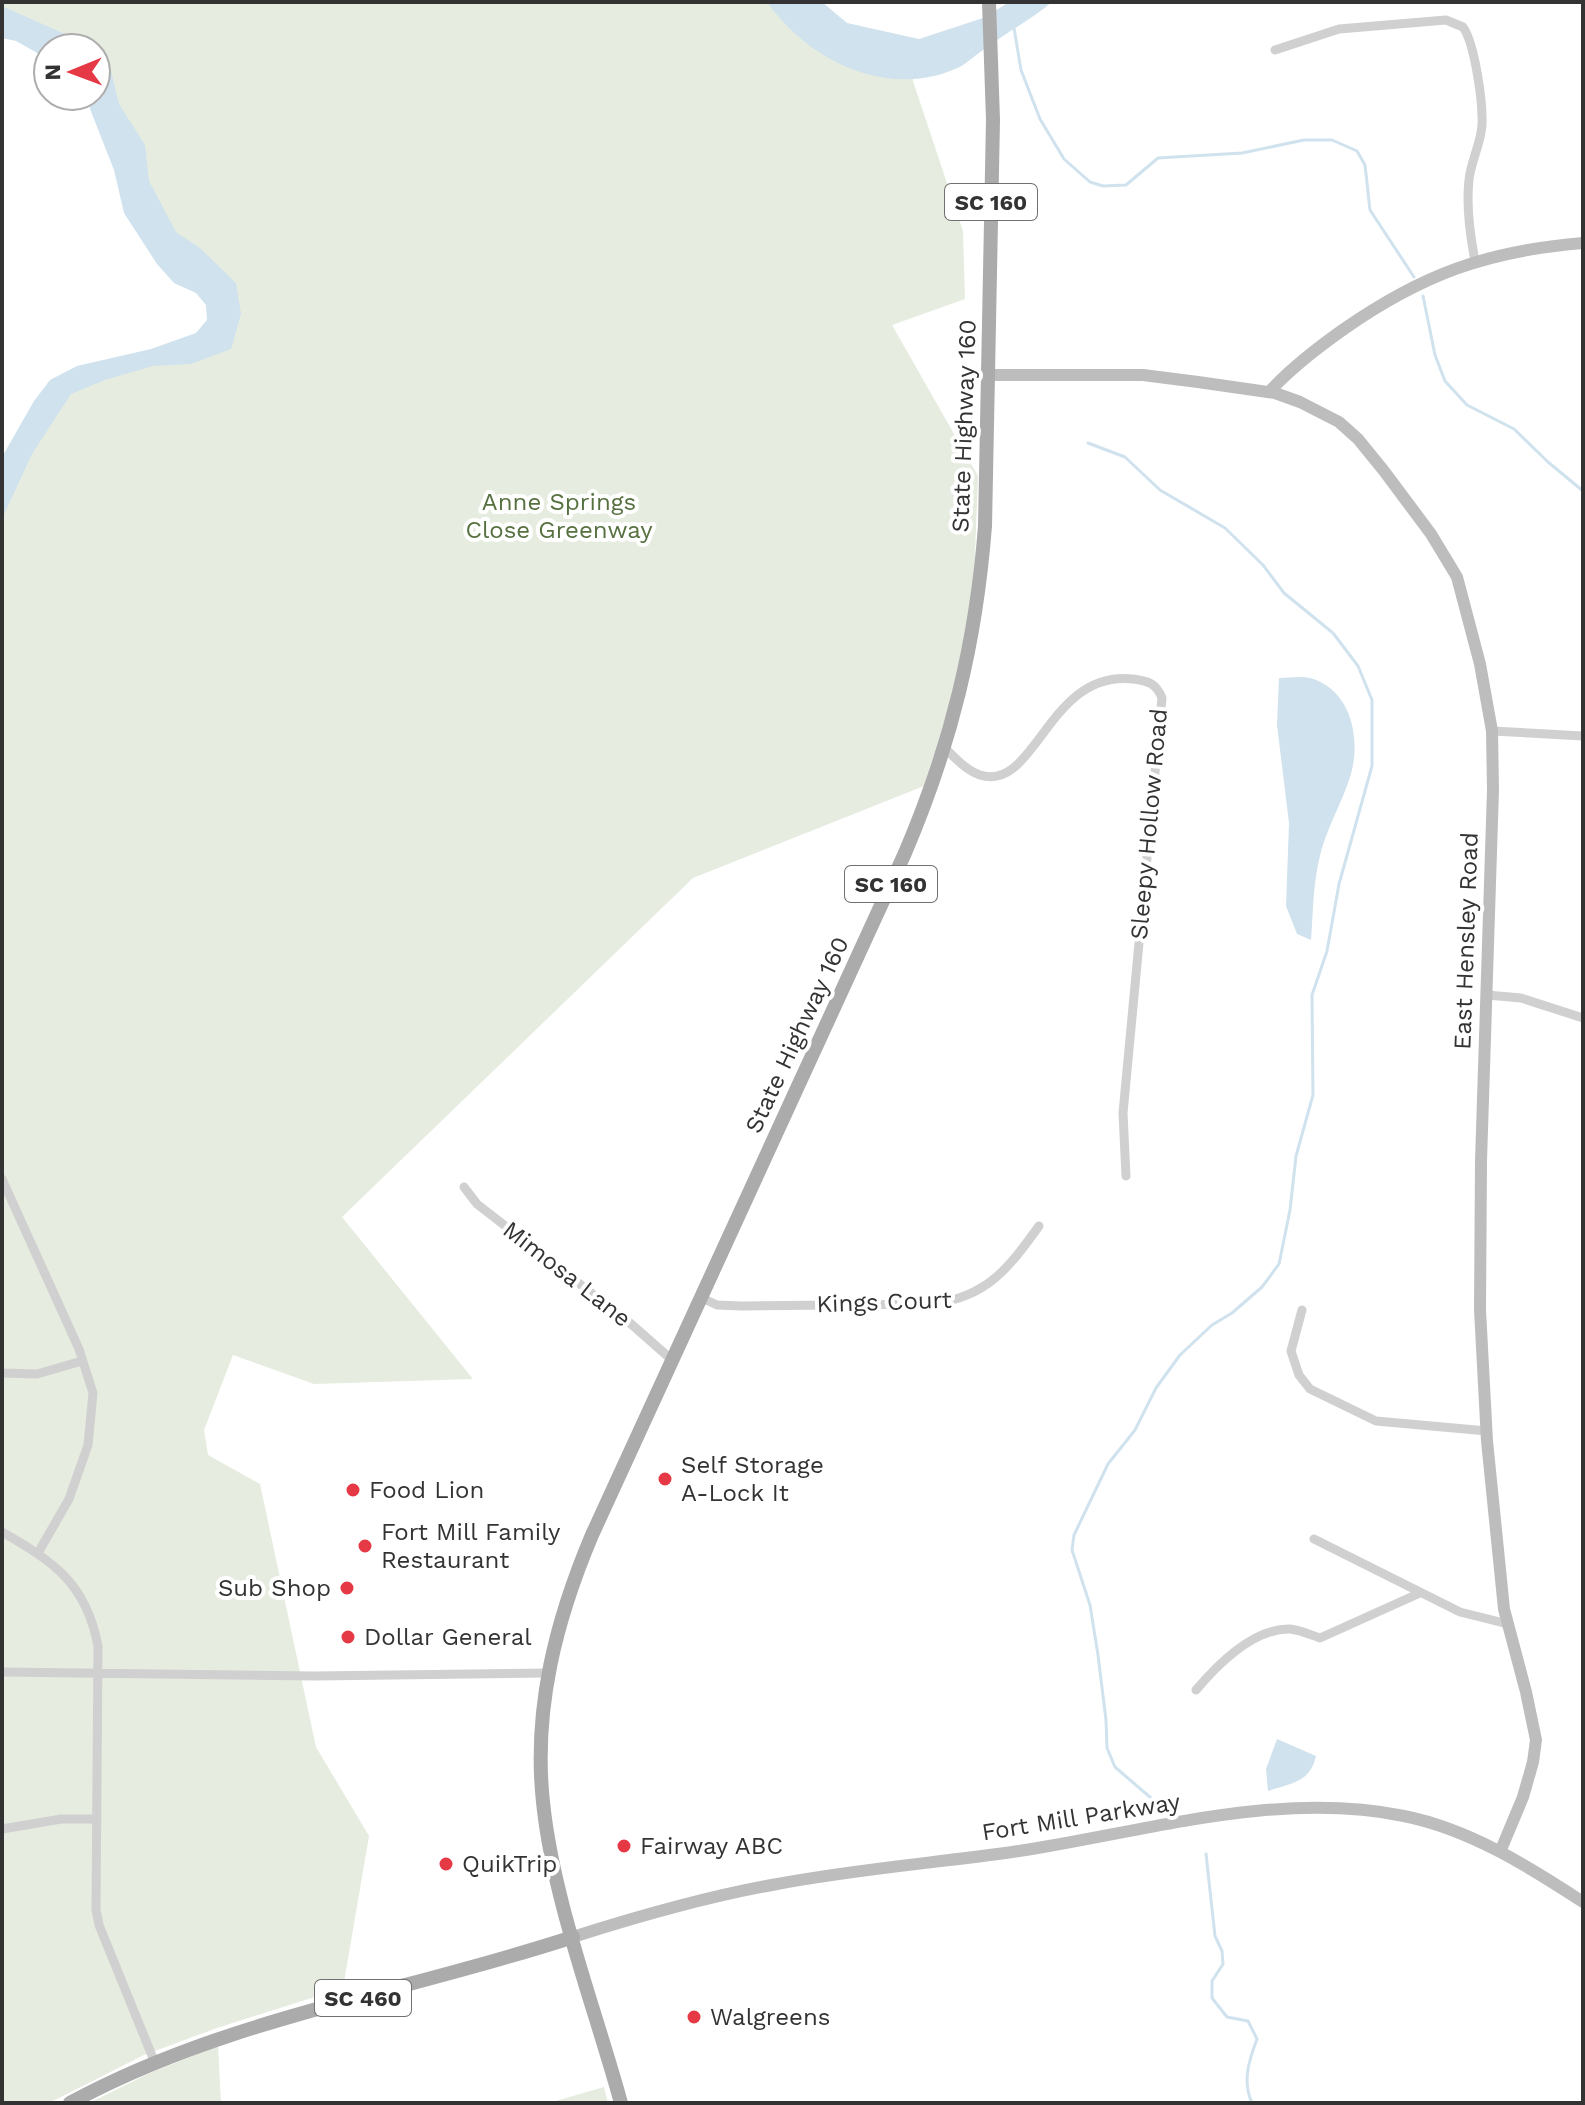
<svg xmlns="http://www.w3.org/2000/svg" width="1585" height="2105" font-family="'Work Sans',sans-serif">
	<rect width="100%" height="100%" fill="#fff"/>
	<path fill="#e6ecdf" d="M2 2H790L911 61 913 81 963 231 965 299 892 325 978 476 974 580 957 681 924 786 693 878 342 1217 473 1379 314 1384 233 1355 204 1430 208 1455 260 1484 316 1747 369 1836 343 1988 217 2028 144 2055 49 2103H2V490L58 391 175 359 223 309 189 272 96 77V48H60L2 24Z
		M218 2046 221 2103H89L150 2073Z
		M604 2087 608 2103H549Z"/>
	<path fill="#cfe2ee" d="M767 2H822L847 23 919 39 986 17 1009 2H1052C1032 19 1007 32 986 48 976 54 966 65 955 69 886 99 808 60 767 2Z
		M2 6 67 35 89 48H48V59L16 41 2 38Z
		M96 54 111 71 119 104 145 145 149 181 176 232 200 248 236 283 241 314 231 349 191 364 153 366 105 380 71 394 32 454 2 519V457L34 401 50 380 77 366 151 349 196 333 207 320 206 305 196 293 174 283 157 264 124 213 114 170 85 96H96Z
		M1279 678C1289 678 1300 676 1310 678 1351 689 1361 738 1351 774 1342 804 1325 830 1319 860 1313 886 1313 913 1311 940L1297 934 1286 906 1289 823 1277 725Z
		M1277 1739 1316 1756C1310 1783 1291 1783 1268 1791L1266 1769Z"/>
	<g fill="none" stroke-linecap="round" stroke-linejoin="round">
		<path stroke="#cfe2ee" stroke-width="3" d="M1014 28 1021 70 1040 119 1064 159 1090 182 1103 186 1126 185 1158 158 1242 153 1304 140H1332L1357 151 1365 165 1370 210 1414 277
			M1423 296 1435 355 1445 381 1467 405 1514 429 1548 462 1583 491
			M1088 443 1125 457 1160 490 1225 528 1263 565 1284 593 1333 633 1358 666 1372 700V766L1339 884 1327 951 1312 995 1313 1095 1296 1156 1290 1210 1279 1264 1262 1287 1232 1313 1212 1325 1180 1355 1156 1388 1135 1430 1108 1464 1074 1535 1072 1550 1090 1605 1098 1655 1106 1720 1107 1748 1115 1767 1151 1798
			M1206 1854 1215 1936 1222 1951 1223 1964 1212 1981V1998L1227 2017 1248 2021 1257 2039C1249 2060 1242 2082 1252 2103"/>
		<path stroke="#d0d0d0" stroke-width="9" d="M1275 50 1339 29 1446 20 1463 27C1475 44 1483 103 1482 125 1481 143 1471 161 1469 180 1466 206 1470 235 1475 261
			M1492 731 1583 736
			M945 748C955 758 966 770 980 775 1036 793 1048 669 1133 679 1148 681 1156 683 1162 698L1123 1113 1126 1176
			M1487 995 1521 998 1583 1018
			M2 1179 79 1349 93 1393 88 1445 69 1499 38 1553
			M464 1187 477 1204 630 1323 672 1360
			M700 1297 717 1305 741 1306 932 1304C987 1297 1008 1269 1039 1226
			M1302 1310 1291 1351 1299 1375 1310 1389 1376 1421 1487 1431
			M2 1373 37 1374 82 1361
			M2 1532C54 1562 86 1583 98 1646L96 1910 99 1925 155 2063
			M1314 1539 1460 1612 1508 1624
			M2 1672 315 1676 548 1673
			M1196 1690C1218 1664 1253 1628 1290 1629 1300 1630 1311 1635 1320 1638L1420 1593
			M2 1829 61 1819H97"/>
		<path stroke="#bdbdbd" stroke-width="12" d="M989 375H1143L1198 382 1275 393 1300 402 1339 422 1358 439 1384 471 1431 534 1457 577 1480 664 1492 731 1493 790 1481 1161 1480 1310 1487 1441 1504 1609 1526 1692 1536 1740 1533 1762 1523 1797 1500 1852
			M1269 392C1291 368 1317 348 1344 329 1423 274 1487 251 1583 243
			M573 1937C639 1916 705 1897 772 1885 854 1869 937 1863 1019 1851 1144 1832 1277 1790 1404 1816 1469 1829 1528 1866 1583 1902"/>
		<path stroke="#ababab" stroke-width="14" d="M70 2103C226 2018 406 1992 573 1937
			M621 2103C595 2008 553 1900 543 1802 533 1709 556 1620 592 1535L905 853C951 745 976 643 985 526L993 120 989 2"/>
	</g>
	<g fill="#e63946" stroke="#fff" stroke-width="3">
		<circle cx="665" cy="1479" r="8"/>
		<circle cx="353" cy="1490" r="8"/>
		<circle cx="365" cy="1546" r="8"/>
		<circle cx="347" cy="1588" r="8"/>
		<circle cx="348" cy="1637" r="8"/>
		<circle cx="624" cy="1846" r="8"/>
		<circle cx="446" cy="1864" r="8"/>
		<circle cx="694" cy="2017" r="8"/>
	</g>
	<g text-anchor="middle" dominant-baseline="central" stroke-width="8" stroke-linejoin="round" paint-order="stroke">
		<g fill="#fff" stroke="#707070" stroke-width="2">
			<rect x="945" y="184" width="92" height="36" rx="6"/>
			<rect x="845" y="866" width="92" height="36" rx="6"/>
			<rect x="315" y="1980" width="96" height="36" rx="6"/>
		</g>
		<g font-size="22" font-weight="bold" fill="#333">
			<text x="991" y="202">SC 160</text>
			<text x="891" y="884">SC 160</text>
			<text x="363" y="1998">SC 460</text>
		</g>
		<g font-size="24" fill="#333" stroke="#fff">
			<text transform="translate(964 426) rotate(-88)">State Highway 160</text>
			<text transform="translate(1149 824) rotate(-85)">Sleepy Hollow Road</text>
			<text transform="translate(1466 941) rotate(-88)">East Hensley Road</text>
			<text transform="translate(797 1035) rotate(-65)">State Highway 160</text>
			<text transform="translate(567 1274) rotate(38)">Mimosa Lane</text>
			<text transform="translate(884 1302) rotate(-2)">Kings Court</text>
			<text transform="translate(1081 1817) rotate(-9)">Fort Mill Parkway</text>
		</g>
		<g font-size="24" fill="#56703f" stroke="#fff">
			<text x="559" y="502">Anne Springs<tspan x="559" dy="28">Close Greenway</tspan></text>
		</g>
		<g font-size="24" fill="#333" stroke="#fff" text-anchor="start">
			<text x="681" y="1465">Self Storage<tspan x="681" dy="28">A-Lock It</tspan></text>
			<text x="369" y="1490">Food Lion</text>
			<text x="381" y="1532">Fort Mill Family<tspan x="381" dy="28">Restaurant</tspan></text>
			<text x="331" y="1588" text-anchor="end">Sub Shop</text>
			<text x="364" y="1637">Dollar General</text>
			<text x="640" y="1846">Fairway ABC</text>
			<text x="462" y="1864">QuikTrip</text>
			<text x="710" y="2017">Walgreens</text>
		</g>
	</g>
	<rect width="1585" height="2105" fill="none" stroke="#333333" stroke-width="8"/>
	<g transform="translate(72 72) rotate(269)"><circle r="38" fill="#ffffff" stroke="#adadad" stroke-width="2"/>
	<path d="M0-6L14 30L0 20L-14 30Z" fill="#e63946"/>
	<text y="-12" font-size="22" font-weight="bold" text-anchor="middle" fill="#333333">N</text>
	</g>
</svg>
